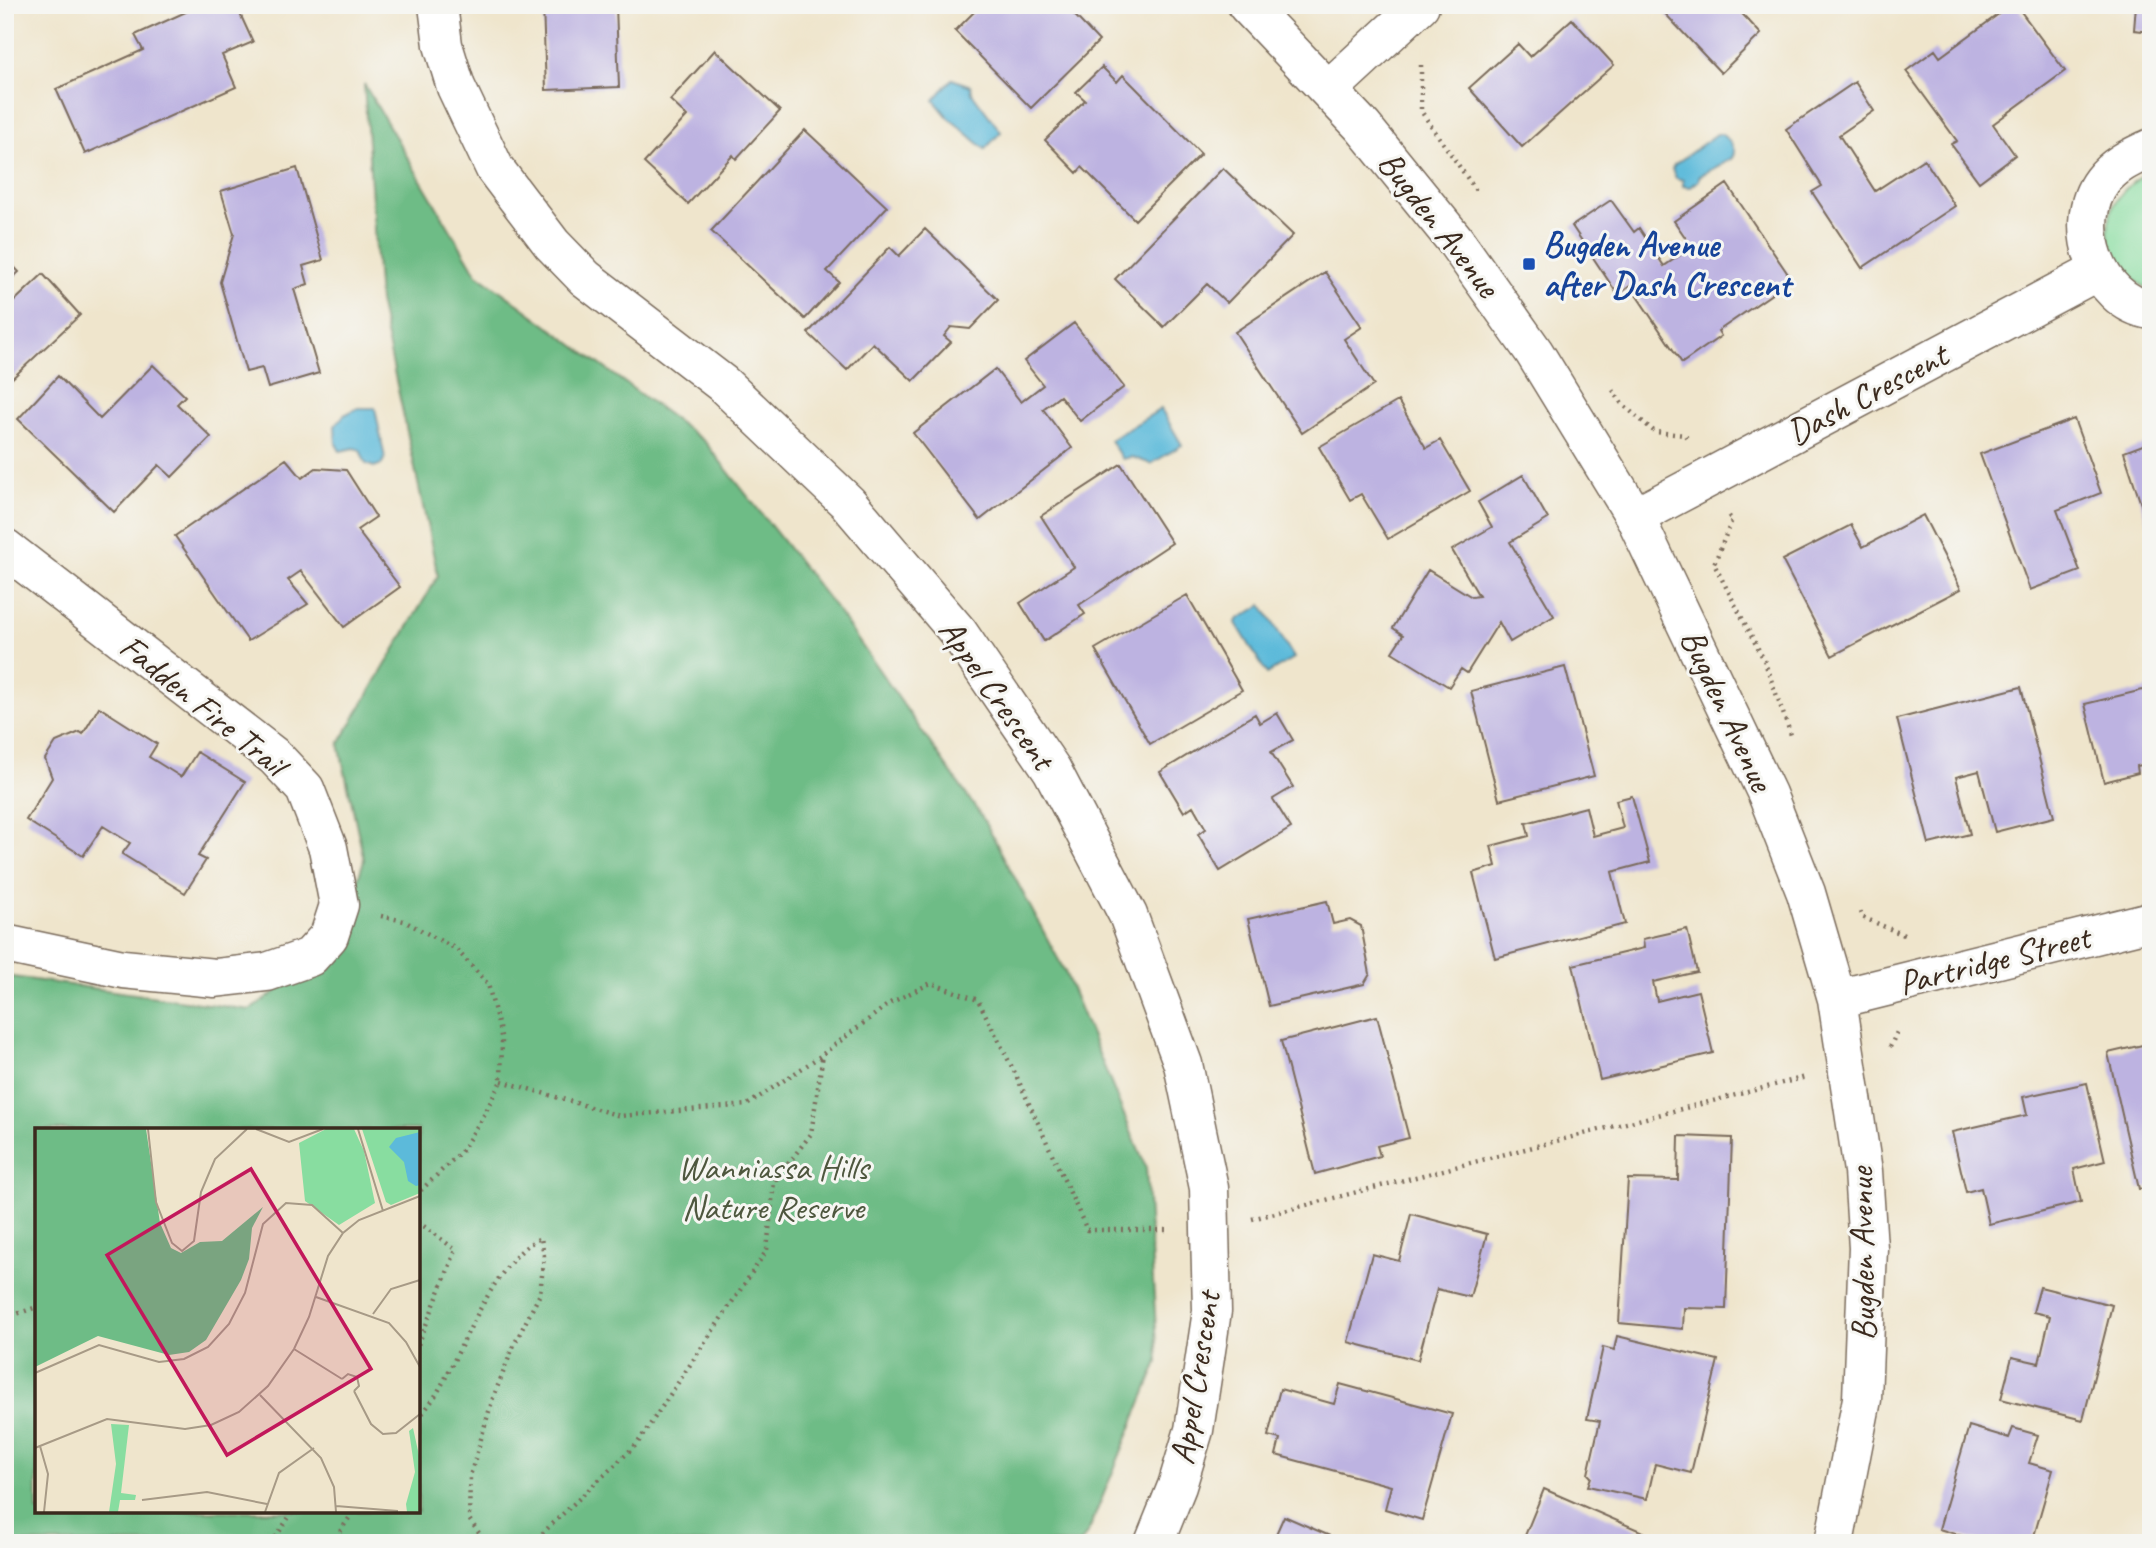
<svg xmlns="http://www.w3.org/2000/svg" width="2156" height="1548" font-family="Caveat,sans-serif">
	<rect width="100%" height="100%" fill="#f6f6f2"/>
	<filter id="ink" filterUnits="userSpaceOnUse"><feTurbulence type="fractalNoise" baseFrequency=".0143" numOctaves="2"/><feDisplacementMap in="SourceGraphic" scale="14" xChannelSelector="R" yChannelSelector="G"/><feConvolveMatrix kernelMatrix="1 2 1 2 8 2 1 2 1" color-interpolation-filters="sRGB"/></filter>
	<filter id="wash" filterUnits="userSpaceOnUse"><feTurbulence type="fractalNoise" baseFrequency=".00686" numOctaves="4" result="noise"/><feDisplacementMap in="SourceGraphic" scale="28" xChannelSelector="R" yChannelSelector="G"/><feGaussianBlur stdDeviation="1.57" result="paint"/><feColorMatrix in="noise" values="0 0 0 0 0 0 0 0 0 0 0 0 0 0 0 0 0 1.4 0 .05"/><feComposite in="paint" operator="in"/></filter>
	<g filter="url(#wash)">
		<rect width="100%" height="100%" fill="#efe5cc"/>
		<path fill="#88dda0" stroke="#62845f" stroke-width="2" d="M2151 172V290C2095 264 2093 197 2151 172Z"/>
		<path fill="#6ebc86" stroke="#547352" stroke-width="2" fill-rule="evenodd" d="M364 84 476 273 705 442 837 610 984 820 1065 972 1146 1168 1158 1362 1089 1530 1081 1543H5V976L250 1010 336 949 364 860 339 744 438 576 379 301ZM37 1130H418V1511H37Z"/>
		<path fill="#5cbada" stroke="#4c727c" stroke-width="2" d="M952 79 971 86 972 93 1001 132 985 149 948 117 934 100Z
			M1717 134H1721C1729 140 1739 150 1731 159L1699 176V180L1691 187 1683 186V180L1676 178 1672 169 1674 165Z
			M358 408H375L385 459 382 464 374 467 366 464 360 450 354 448 340 451 336 444 335 426 344 415Z
			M1161 409 1182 445 1151 464 1132 457 1122 459 1110 440Z
			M1262 605 1294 658 1267 674 1236 623 1237 620Z"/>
		<g id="blocks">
			<path fill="#bdb3e1" d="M201 5H236L253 42 222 55 236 87 85 154 56 89 143 50 135 35Z
				M543 5H616L619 87 546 90Z
				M981 5H1065L1099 41 1031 108 955 31Z
				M1657 5H1734L1761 34 1721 73Z
				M2011 5H2016L2065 71 1993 124 2015 155 1979 182 1951 144 1957 141 1906 71 1935 50 1940 57Z
				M2136 5H2151V32L2134 30Z
				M1572 19 1614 65 1522 147 1469 88 1518 44 1530 57Z
				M715 50 780 111 736 159 733 155 688 204 644 163 687 116 670 100Z
				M1102 67 1117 82 1123 75 1201 154 1135 220 1082 167 1077 173 1045 140 1085 100 1076 92Z
				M1855 82 1874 111 1839 135 1875 191 1924 159 1955 206 1862 268 1812 192 1822 186 1786 129Z
				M805 130 887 207 827 271 839 282 805 319 711 231Z
				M297 168 323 260 303 266 308 284 294 289 319 373 268 388 262 368 246 372 220 282 234 234 221 191Z
				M1223 168 1293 235 1227 303 1207 284 1164 327 1115 279Z
				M1727 184 1792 280 1718 331 1721 336 1682 363 1630 286 1618 295 1572 226 1611 200 1634 232 1639 228 1664 266 1692 247 1674 221Z
				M925 229 998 300 970 329 951 327 944 336 951 342 913 381 873 343 847 370 808 333 890 247 899 256Z
				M5 257 19 272 5 285Z
				M1325 272 1362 327 1344 339 1374 385 1302 433 1235 332Z
				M43 274 80 315 5 385V310Z
				M1074 323 1124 387 1080 421 1060 396 1043 409 1072 448 980 520 913 433 995 369 1021 402 1043 385 1024 361Z
				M153 365 185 396 177 404 211 437 172 477 159 465 114 512 18 419 58 376 100 419Z
				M1398 401 1426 448 1440 440 1470 491 1388 539 1361 494 1350 500 1319 447Z
				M2074 419 2101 493 2057 510 2080 571 2030 590 1980 454Z
				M2151 442V522L2147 523 2124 452Z
				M286 459 302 478 316 468 346 470 376 517 357 530 400 587 344 627 301 571 288 580 308 604 248 641 175 536Z
				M1121 464 1172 543 1079 605 1085 614 1044 641 1020 603 1074 567 1041 516Z
				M1523 475 1548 519 1510 542 1554 616 1510 642 1499 622 1467 673 1461 669 1449 687 1392 652 1403 635 1393 628 1428 570 1472 597 1479 596 1452 550 1492 527 1478 502Z
				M1923 515 1961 589 1832 656 1782 560 1851 525 1863 547Z
				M1187 595 1242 690 1150 744 1095 649Z
				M1565 667 1594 776 1499 800 1471 691Z
				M2021 687 2054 817 1995 832 1979 771 1956 777 1970 834 1929 844 1897 719Z
				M2151 688V763L2137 766 2138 773 2104 782 2085 704Z
				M99 707 157 744 149 757 181 777 197 752 245 782 198 856 206 860 185 893 122 854 130 843 103 826 83 856 26 820 52 778 45 759 56 742 80 732 83 734Z
				M1277 713 1293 740 1271 752 1293 787 1273 799 1291 828 1220 871 1198 834 1206 829 1193 806 1184 812 1160 772 1255 714 1260 723Z
				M1632 796 1650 862 1612 872 1625 924 1495 958 1473 873 1496 866 1491 846 1529 836 1526 823 1586 807 1593 836 1623 828 1616 800Z
				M1327 901 1333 924 1350 920 1361 926 1370 974 1364 984 1269 1006 1248 919Z
				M1687 929 1697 972 1653 982 1657 1001 1698 991 1713 1053 1600 1080 1573 965 1644 948 1643 939Z
				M1377 1016 1409 1138 1377 1146 1380 1156 1315 1174 1281 1041Z
				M2151 1043V1187L2139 1189 2108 1053Z
				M2087 1083 2105 1161 2074 1169 2081 1202 1989 1224 1981 1188 1966 1192 1952 1132 2027 1115 2023 1097Z
				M1679 1136 1732 1138 1726 1309 1684 1308 1683 1329 1619 1323 1628 1179 1678 1180Z
				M1411 1214 1487 1234 1470 1297 1437 1289 1418 1360 1348 1342 1372 1254 1399 1261Z
				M2040 1287 2112 1305 2083 1420 2001 1399 2012 1357 2039 1363 2050 1316 2033 1312Z
				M1617 1336 1718 1360 1691 1473 1655 1464 1647 1499 1588 1486 1591 1477 1588 1474 1600 1421 1587 1419 1603 1347 1614 1350Z
				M1340 1384 1452 1414 1422 1520 1385 1509 1391 1486 1276 1455 1280 1439 1268 1436 1280 1389 1334 1404Z
				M1969 1426 2009 1438 2013 1428 2038 1435 2029 1463 2053 1470 2032 1543H1985L1939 1529Z
				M1544 1489 1668 1543H1522Z
				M1284 1516 1346 1543H1272Z"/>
		</g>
	</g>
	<g filter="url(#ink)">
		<use href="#blocks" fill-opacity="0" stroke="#7a6b5b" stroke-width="2"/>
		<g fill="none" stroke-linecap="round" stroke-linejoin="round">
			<defs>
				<path id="minor" d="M438 5 443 45 456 87 495 169 552 244 585 278 723 384 848 503 958 632 1052 770 1128 915 1183 1064 1209 1188 1212 1311 1194 1430 1177 1486 1154 1543
					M1247 5 1363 127 1454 239 1534 352 1635 517 1767 794 1806 893 1837 999 1863 1171 1868 1248 1862 1399 1834 1543
					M1328 90 1420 5
					M2151 148C2132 157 2115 164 2102 181 2070 223 2096 302 2151 310
					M1635 517 2098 271
					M5 548 275 757 305 789 328 848 339 905 329 936 310 957 267 972 215 978 123 969 5 944
					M1837 999 2151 921"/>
			</defs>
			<use href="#minor" stroke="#7a6b5b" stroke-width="41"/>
			<path stroke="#7a6b5b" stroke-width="4.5" stroke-dasharray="2 5" stroke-linecap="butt" d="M1421 65V111L1477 192
				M1613 390 1622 404 1655 432 1685 435 1688 440
				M1729 516 1732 520 1714 564 1764 660 1791 735
				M1860 912 1862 917 1904 935
				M381 916 404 921 456 949 488 984 502 1040 501 1081 484 1115 461 1152 418 1193
				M1890 1047 1898 1030
				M502 1081 620 1116 747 1105 822 1055
				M1252 1219 1806 1077
				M418 1222 456 1250 418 1345
				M5 1318 37 1307
				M418 1419C426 1409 434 1399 440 1388 463 1347 498 1255 541 1238L544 1256 540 1294 514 1345 493 1398 470 1476 469 1519 486 1543
				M272 1543 293 1511
				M332 1543 354 1511
				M532 1543 637 1444 767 1250 774 1182 811 1134 823 1054 890 1003 931 983 978 1000 1015 1073 1087 1230H1167"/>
			<use href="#minor" stroke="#fff" stroke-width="38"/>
		</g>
	</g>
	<rect fill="#1a4fb4" stroke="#f6f6f2" stroke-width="2.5" x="1522" y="257" width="14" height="14" rx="3.5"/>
	<g text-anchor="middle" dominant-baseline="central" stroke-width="6" stroke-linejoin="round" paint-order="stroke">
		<g font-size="35" fill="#3b2a1e" stroke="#f6f6f2">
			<text transform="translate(1439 224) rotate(52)">Bugden Avenue</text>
			<text transform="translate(1867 394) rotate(-28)">Dash Crescent</text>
			<text transform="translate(997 694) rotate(55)">Appel Crescent</text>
			<text transform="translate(203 705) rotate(39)">Fadden Fire Trail</text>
			<text transform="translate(1727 710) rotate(65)">Bugden Avenue</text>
			<text transform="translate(1994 960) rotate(-14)">Partridge Street</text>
			<text transform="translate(1862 1254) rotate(-91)">Bugden Avenue</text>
			<text transform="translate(1195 1378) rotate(-81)">Appel Crescent</text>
		</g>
		<g font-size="35" font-weight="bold" fill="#164399" stroke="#f6f6f2" text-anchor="start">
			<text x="1543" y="244">Bugden Avenue<tspan x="1543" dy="40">after Dash Crescent</tspan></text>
		</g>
		<g font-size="35" fill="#4e573e" stroke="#f6f6f2">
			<text x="773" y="1167">Wanniassa Hills<tspan x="773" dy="40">Nature Reserve</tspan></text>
		</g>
	</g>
	<g transform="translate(35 1128)">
		<rect width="385" height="385" fill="#efe5cc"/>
		<path d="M291 1H319L329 23 340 75 304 97 270 73 264 15ZM327 1H385V65L356 77 351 74ZM76 296 94 297 86 365 101 367 100 372H85L83 384H74L81 336ZM378 300 385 332V384H372L371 376 380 344 374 303Z" fill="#88dda0"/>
		<path d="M0 1H111L125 95 136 120 146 125 165 114 187 113 228 79 217 100 214 131 206 152 171 212 154 224 134 227 63 208 0 239Z" fill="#6ebc86"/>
		<path d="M385 4V57L381 58 373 53 369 34 354 19 361 10Z" fill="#5cbada"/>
		<path fill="none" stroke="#a79a86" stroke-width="2" d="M113 1 121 74 137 115 147 123 159 113 166 64 180 31 212 1M221 1 254 14 288 1M323 1 348 83M281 169 354 195 371 214 385 239M338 186 356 161 385 152M259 221 307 251M0 245 64 217 124 234 149 231 173 219 194 196 210 165 228 96 251 75 277 77 308 105M307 251 313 246 322 249 324 258 319 263M319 263 336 296 348 306 361 305 385 286M225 267 286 330 299 359 301 384M5 318 13 346 9 384M0 320 72 291 150 301 176 297 204 284 233 258 259 221 274 189 293 128 308 105 324 92 385 68M107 372 172 364 232 376M301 378 363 383M230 384 244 345 279 320"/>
		<path fill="#c2185b" fill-opacity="0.15" stroke="#c2185b" stroke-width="3.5" d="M216 41 336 241 192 327 72 127Z"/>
		<rect width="385" height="385" fill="none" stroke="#3b2a1e" stroke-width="3.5"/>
	</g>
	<rect width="2156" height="1548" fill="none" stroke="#f6f6f2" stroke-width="28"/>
</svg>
